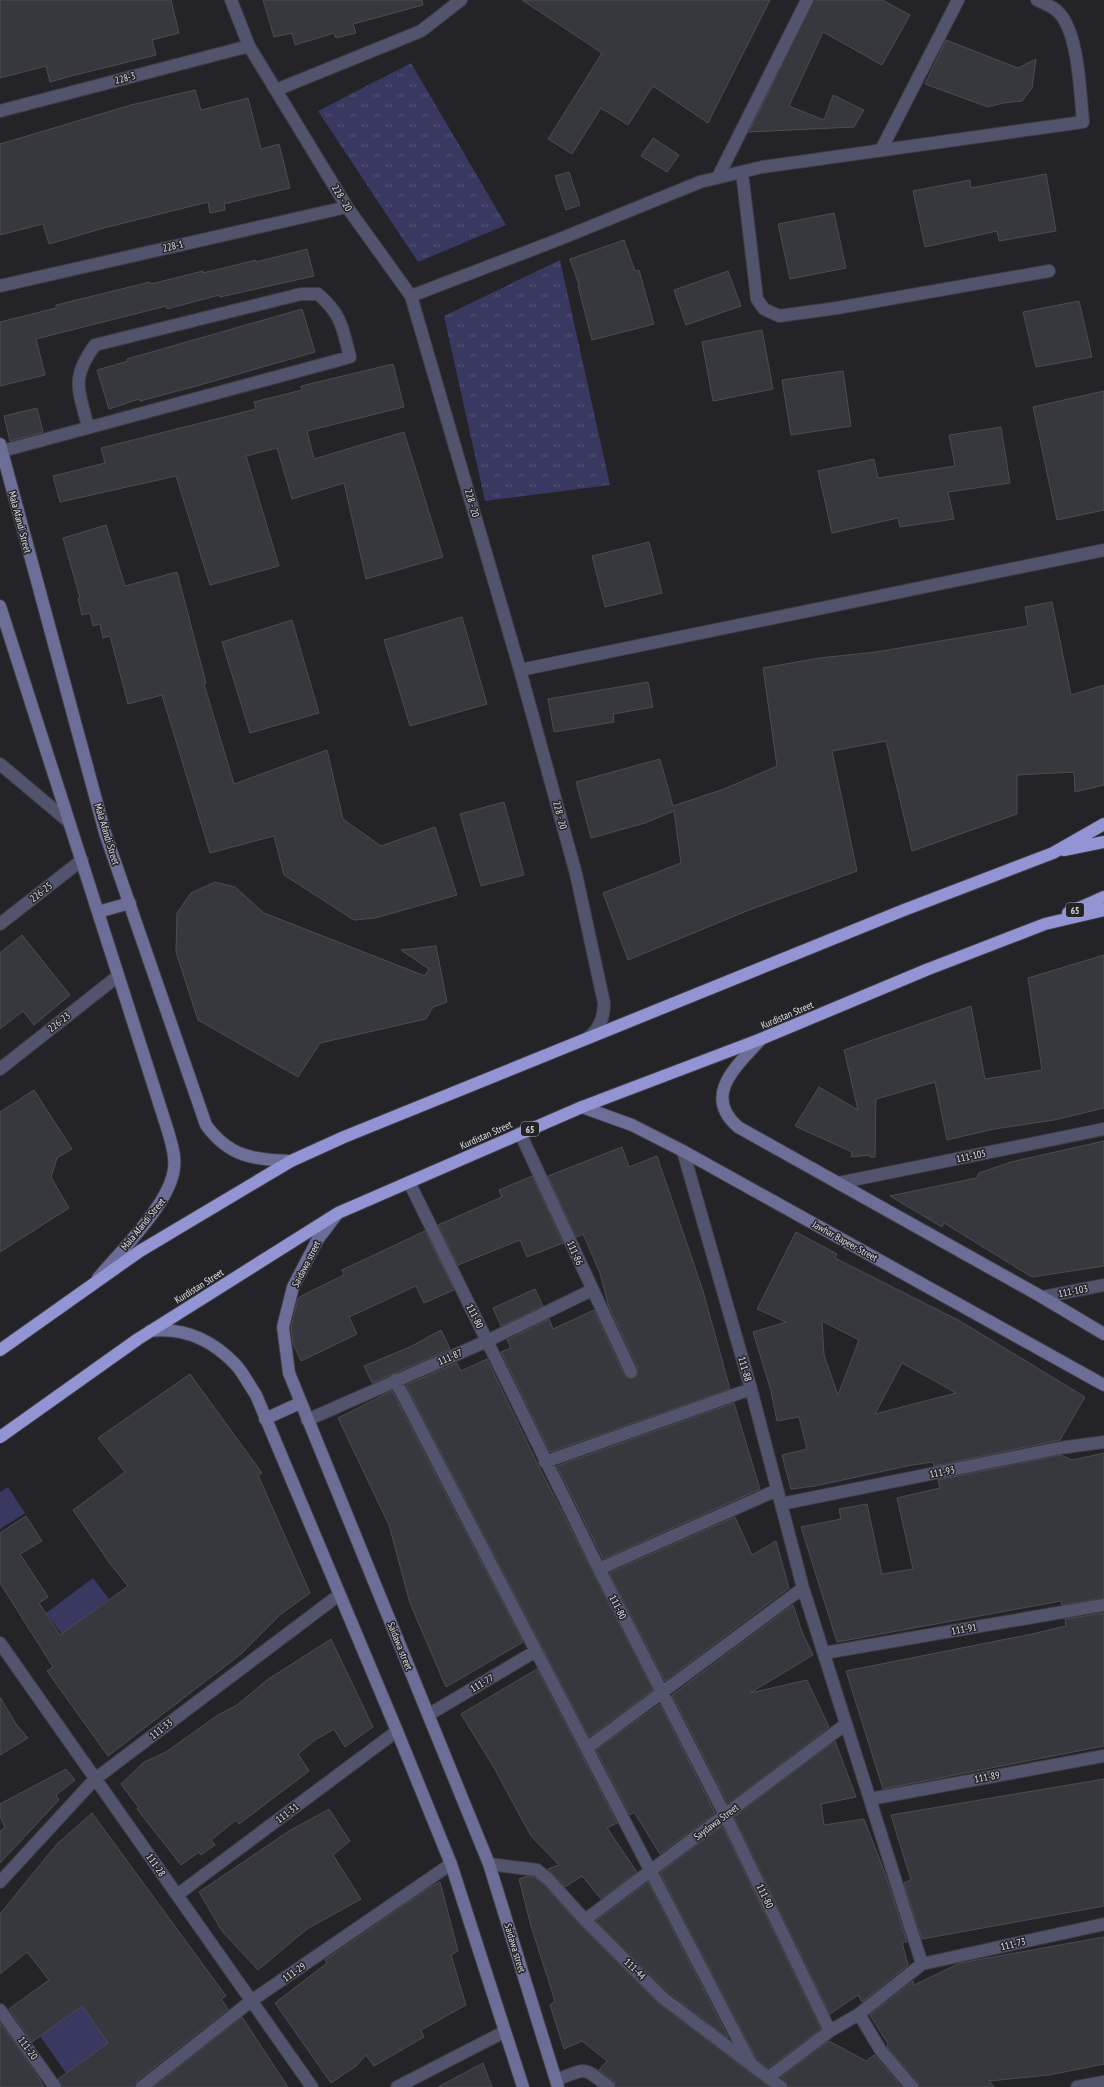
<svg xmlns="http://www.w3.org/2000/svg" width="1104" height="2087" font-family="'PT Sans Narrow',sans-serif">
	<defs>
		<pattern id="grass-tufts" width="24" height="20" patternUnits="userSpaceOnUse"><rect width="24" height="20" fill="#383861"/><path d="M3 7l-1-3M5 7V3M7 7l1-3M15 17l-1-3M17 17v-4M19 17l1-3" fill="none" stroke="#545478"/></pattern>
	</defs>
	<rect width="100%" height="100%" fill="#232328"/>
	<path fill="url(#grass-tufts)" d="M411 63 506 225 418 262 318 111Z
		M560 260 610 485 485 501 444 316Z"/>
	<path fill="#383861" d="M8 1487 25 1513 0 1529V1492Z
		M93 1578 109 1599 62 1634 46 1613Z
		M82 2006 108 2043 66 2073 40 2036Z"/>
	<path fill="#37383e" stroke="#4c4d53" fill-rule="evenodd" d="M0 0H171L179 33 152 40 156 55 75 75 50 82 46 66 0 78Z
		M263 0H422L423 5 353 24 356 33 336 38 334 33 295 45 292 33 274 37Z
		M522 0H770L708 123 653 86 628 125 601 108 572 154 548 139 602 53Z
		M814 0H882L910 15 882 65 823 32 789 106 824 120 833 95 864 110 854 127 749 132Z
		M946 40 1018 68 1036 59 1032 88 1022 101 1003 103 988 107 925 84Z
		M195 90 201 110 248 98 261 149 279 144 290 188 224 204 225 210 210 213 208 202 104 228 49 244 43 224 0 235V144L131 105Z
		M653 138 679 155 667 172 641 156Z
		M569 172 580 205 566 210 555 176Z
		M1046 174 1056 231 999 241 997 231 925 247 913 191 970 180 971 188Z
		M834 213 846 268 790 279 778 224Z
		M624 240 635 271 639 270 654 324 592 340 578 286 579 285 570 259Z
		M307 249 314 276 220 297 219 295 167 309 166 306 36 339 45 375 0 386V322L56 308V305L150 282 151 284 203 271V273L256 260V262Z
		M728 271 741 306 686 325 674 290Z
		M1079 301 1092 357 1036 367 1023 312Z
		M302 309 315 352 200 385 140 401 139 399 109 409 97 370 128 361 127 359Z
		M762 330 773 389 713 401 702 342Z
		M393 364 404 407 307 431 314 459 404 432 443 557 366 579 344 483 292 499 277 448 246 456 279 566 210 585 176 476 60 502 53 476 105 463 101 448 256 409 254 402 302 390 301 386Z
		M843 371 851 426 791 435 782 380Z
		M1104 391V510L1057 520 1033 407Z
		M37 408 43 432 10 441 4 416Z
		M1001 427 1010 483 948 492 954 519 900 527 898 518 832 533 818 471 874 459 878 478 955 466 949 435Z
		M106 525 125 586 177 572 206 683 204 684 234 784 327 750 343 819 381 846 435 827 457 895 375 918 354 920 284 875 274 836 210 853 162 695 128 704 110 636 103 638 100 624 93 626 90 613 82 615 78 598H80L63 538Z
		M649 542 662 593 605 607 592 556Z
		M1052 602 1071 695 1104 685V785L1075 792 1074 772 1017 775V814L912 851 886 741 832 751 857 871 749 910 628 960 603 893 681 863 674 811 645 823 591 838 576 782 660 759 673 806 724 789 777 766 763 668 819 658 876 652 1028 626 1025 607Z
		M462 617 487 704 410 726 384 640Z
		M292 620 319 713 250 733 222 642Z
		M648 682 653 707 613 714 614 722 554 732 548 699Z
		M504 802 524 875 481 886 460 814Z
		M215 882 235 887 264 913 425 976 429 969 401 950 436 946 447 1002 433 1007 426 1019 320 1043 298 1077 198 1020 176 952 177 913 191 893Z
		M22 935 70 995 34 1025 23 1011 0 1029V953Z
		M1104 955V1108L1054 1120 994 1129 947 1140 935 1082 876 1099 875 1157H870L869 1155 851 1157 852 1152 795 1126 819 1087 858 1110 844 1050 971 1006 985 1079 1042 1070 1028 978Z
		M34 1090 72 1149 57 1158 51 1177 69 1208 0 1252V1112Z
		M1104 1141V1266L1032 1277 944 1223 942 1227 890 1196 976 1178 979 1173 1011 1162Z
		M622 1147 629 1167 657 1156 703 1291 730 1389 550 1452 501 1352 511 1348 507 1340 549 1319 553 1329 594 1310 624 1375 631 1379 637 1376 638 1369 608 1304 600 1273 583 1234 576 1237 548 1176Z
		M532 1176 563 1243 527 1257 520 1240 458 1265 438 1225 502 1197 499 1190Z
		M425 1231 454 1290 424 1303 416 1286 349 1317 357 1334 301 1361 293 1344 291 1327 298 1299 301 1296 344 1275 342 1270Z
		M796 1232 837 1254 835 1258 960 1321 1085 1397 1060 1440 934 1466 933 1462 912 1465 815 1486 791 1489 782 1455 807 1449 799 1417 777 1421 771 1391 753 1332 786 1322 757 1309ZM822 1321 859 1340 838 1395 824 1355ZM902 1363 924 1375 956 1393 875 1414Z
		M535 1289 543 1306 501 1326 493 1308Z
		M441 1330 450 1349 372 1383 364 1366 410 1347Z
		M487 1359 538 1465 653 1690 589 1737 406 1385 457 1363 461 1371Z
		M190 1374 262 1473 258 1475 310 1593 281 1614 241 1654 108 1756 47 1671 53 1667 0 1583V1533L26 1516 42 1541 20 1554 48 1597 39 1603 60 1635 128 1586 111 1565 73 1510 125 1472 98 1438Z
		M392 1391 523 1642 446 1687 410 1603 389 1525 338 1418Z
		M734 1403 760 1489 603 1559 557 1466Z
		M1104 1453V1598L1062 1605 1061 1601 837 1642 801 1527 841 1519 839 1509 867 1504 882 1574 913 1569 897 1498 940 1488 938 1480 1061 1455 1072 1460Z
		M735 1517 752 1555 776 1541 789 1588 665 1681 609 1573Z
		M793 1605 802 1632 813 1655 750 1693 807 1680 829 1727 728 1804 672 1695Z
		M1104 1613V1746L883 1789 846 1671 1032 1634 1066 1626 1065 1619Z
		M331 1639 373 1727 345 1747 334 1729 315 1740 298 1754 309 1771 239 1824 236 1820 211 1840 215 1845 201 1855 199 1852 181 1865 137 1809 139 1808 121 1784 144 1762 166 1752 218 1715 237 1705 267 1680Z
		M537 1669 617 1823 607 1828 637 1872 601 1899 582 1876 565 1887 548 1869 559 1865 531 1836 493 1766 461 1714Z
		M0 1697 16 1724 28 1738 0 1755Z
		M660 1704 715 1813 660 1854 634 1812 630 1815 596 1750Z
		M835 1741 856 1797 821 1804 824 1825 864 1819 886 1876 907 1942H902L908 1965 862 2002 858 1995 830 2014 734 1817Z
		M66 1769 75 1780 56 1795 59 1800 0 1863V1831L5 1828 0 1816V1804Z
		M1104 1779V1906L922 1939 904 1883 911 1880 891 1815Z
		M329 1809 350 1841 333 1855 361 1899 307 1929 258 1970 222 1931 199 1892 289 1831Z
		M92 1813 226 1996 221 1999 228 2009 137 2081 135 2087H62L58 2079 108 2043 82 2006 32 2042 9 2009 49 1980 27 1952 0 1974V1914L57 1844Z
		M722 1826 821 2029 768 2068 757 2060 660 1873Z
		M528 1876 534 1877 543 1884 580 1925 658 2003 769 2087H616L614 2081 599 2070 607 2061 582 2041 564 2049 550 2005 555 2001 531 1926 519 1879Z
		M440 1882 458 1951 451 1955 466 2005 421 2030 424 2037 374 2066 366 2055 356 2066 331 2083 275 2003 327 1963 325 1960 429 1888Z
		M648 1882 729 2039 668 1992 596 1921Z
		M1104 1937V2064L1049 2075 989 2081 994 2087H919L918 2082 887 2047 888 2044 870 2015 913 1981 914 1985 960 1963Z
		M242 2017 288 2087H154Z
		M0 2023 34 2070 44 2087H0Z
		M829 2041 866 2061 874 2055 902 2087H788L786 2081 781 2077Z
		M483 2063 492 2087H438Z"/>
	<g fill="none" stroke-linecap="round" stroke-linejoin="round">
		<defs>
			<path id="street" d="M231 0 249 46 347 207 411 296 520 670 576 874 604 1003C604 1018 599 1031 586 1039
				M276 90 421 31 461 0
				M0 111 249 46
				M881 150 958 0
				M742 172 757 299 764 309 779 316 837 308 1049 271
				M718 177 807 0
				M0 286 347 207
				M411 296 560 239 700 182 762 167 1083 122C1080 94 1079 28 1056 10 1051 6 1044 3 1037 0
				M2 451 350 357C342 327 342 315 318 294H301L95 345C70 379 79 390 88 427
				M520 670 1104 550
				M0 764 69 822
				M0 924 82 860
				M0 1069 118 976
				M520 1133 631 1372
				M683 1151 751 1389 803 1588 922 1964
				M409 1182 599 1569 725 1815 830 2031
				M838 1183 1104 1129
				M1042 1297 1104 1285
				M395 1380 752 2066
				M307 1420 487 1341 592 1290
				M545 1462 751 1389
				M781 1504 1060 1448 1104 1442
				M599 1569 777 1490
				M0 1643 312 2087
				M824 1653 1104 1605
				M428 1715 536 1651
				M587 1748 803 1588
				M870 1799 1104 1756
				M489 1864 537 1870 548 1879 585 1920 663 1998 781 2087
				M0 1882 95 1779 339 1595
				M177 1895 397 1731
				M585 1920 846 1724
				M0 2010 55 2087
				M859 2014 881 2051 912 2087
				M769 2077 830 2031 859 2014 922 1964 1104 1924
				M556 2080C588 2068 582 2066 609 2087
				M142 2087 251 2001 451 1864
				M397 2087 504 2032
				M1077 2087 1104 2082"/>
			<path id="secondary" d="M0 444 105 833 206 1125C230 1158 254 1159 291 1161
				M0 606 168 1131C171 1143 176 1156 174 1168 171 1202 121 1251 98 1278
				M98 912 130 903
				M761 1039C738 1065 701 1095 738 1127L1042 1297 1104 1334
				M582 1107 632 1125 683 1151 1104 1385
				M337 1214 318 1239 293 1287 283 1327 289 1373 489 1864 558 2087
				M150 1331C184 1327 211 1339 235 1364 243 1372 249 1385 256 1395L397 1731 451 1864 523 2087
				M265 1419 300 1403"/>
			<path id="highway" d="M1064 850 1104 842
				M1068 913 1104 897
				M0 1350 140 1251 291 1161 344 1137 904 910 1053 853 1104 824
				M0 1437 138 1339 338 1213 582 1107 761 1039 926 970 1045 924 1104 910"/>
		</defs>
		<use href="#street" stroke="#3d3d42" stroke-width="14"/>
		<use href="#secondary" stroke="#3d3d42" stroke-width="14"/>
		<use href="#highway" stroke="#3d3d42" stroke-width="14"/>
		<use href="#street" stroke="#52536d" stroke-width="12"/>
		<use href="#secondary" stroke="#6c6e97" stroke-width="12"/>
		<use href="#highway" stroke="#9294d4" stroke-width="12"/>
	</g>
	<g text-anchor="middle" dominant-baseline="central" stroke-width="3" stroke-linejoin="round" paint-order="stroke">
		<g fill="#232328" stroke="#a7a7ac" stroke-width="1">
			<rect x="1066" y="903" width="18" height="14" rx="3"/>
			<rect x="521" y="1122" width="18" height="14" rx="3"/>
		</g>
		<g font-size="9" font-weight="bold" fill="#e0e0e4">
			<text x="1075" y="910">65</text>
			<text x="530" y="1129">65</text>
		</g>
		<g font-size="10" fill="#e0e0e4" stroke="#232328">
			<text transform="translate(125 78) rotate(-15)">228-3</text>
			<text transform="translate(342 198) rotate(58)">228 - 20</text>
			<text transform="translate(173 246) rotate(-13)">228-1</text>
			<text transform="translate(472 503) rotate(74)">228 - 20</text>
			<text transform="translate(20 522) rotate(75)">Mala Afandi Street</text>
			<text transform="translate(560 815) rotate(75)">228 - 20</text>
			<text transform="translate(107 834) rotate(73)">Mala Afandi Street</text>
			<text transform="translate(41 892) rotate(-38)">226-25</text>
			<text transform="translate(787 1015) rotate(-23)">Kurdistan Street</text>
			<text transform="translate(59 1022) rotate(-38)">226-23</text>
			<text transform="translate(486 1135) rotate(-24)">Kurdistan Street</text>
			<text transform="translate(971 1156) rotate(-12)">111-105</text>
			<text transform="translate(143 1224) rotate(-51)">Mala Afandi Street</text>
			<text transform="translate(845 1241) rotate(29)">Jawhar Bapeer Street</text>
			<text transform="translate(575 1253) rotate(66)">111-86</text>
			<text transform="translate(306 1264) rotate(-63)">Saidawa street</text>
			<text transform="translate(199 1286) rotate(-32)">Kurdistan Street</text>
			<text transform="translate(1073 1291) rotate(-11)">111-103</text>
			<text transform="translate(475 1316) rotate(63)">111-80</text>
			<text transform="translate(450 1357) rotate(-23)">111-87</text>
			<text transform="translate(745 1369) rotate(74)">111-88</text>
			<text transform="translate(942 1472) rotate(-11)">111-93</text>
			<text transform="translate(618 1607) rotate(63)">111-80</text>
			<text transform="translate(964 1629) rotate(-10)">111-91</text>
			<text transform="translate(400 1646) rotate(68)">Saidawa street</text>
			<text transform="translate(482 1683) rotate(-30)">111-77</text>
			<text transform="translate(161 1729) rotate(-37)">111-33</text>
			<text transform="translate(987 1777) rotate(-10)">111-89</text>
			<text transform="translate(287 1813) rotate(-37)">111-31</text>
			<text transform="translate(716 1822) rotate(-37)">Saydawa Street</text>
			<text transform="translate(156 1865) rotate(55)">111-28</text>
			<text transform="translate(765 1896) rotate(64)">111-80</text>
			<text transform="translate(1013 1944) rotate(-13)">111-73</text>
			<text transform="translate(515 1948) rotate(73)">Saidawa street</text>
			<text transform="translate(635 1969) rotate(45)">111-44</text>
			<text transform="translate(294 1972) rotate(-35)">111-29</text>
			<text transform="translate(28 2048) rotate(54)">111-20</text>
		</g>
	</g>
</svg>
